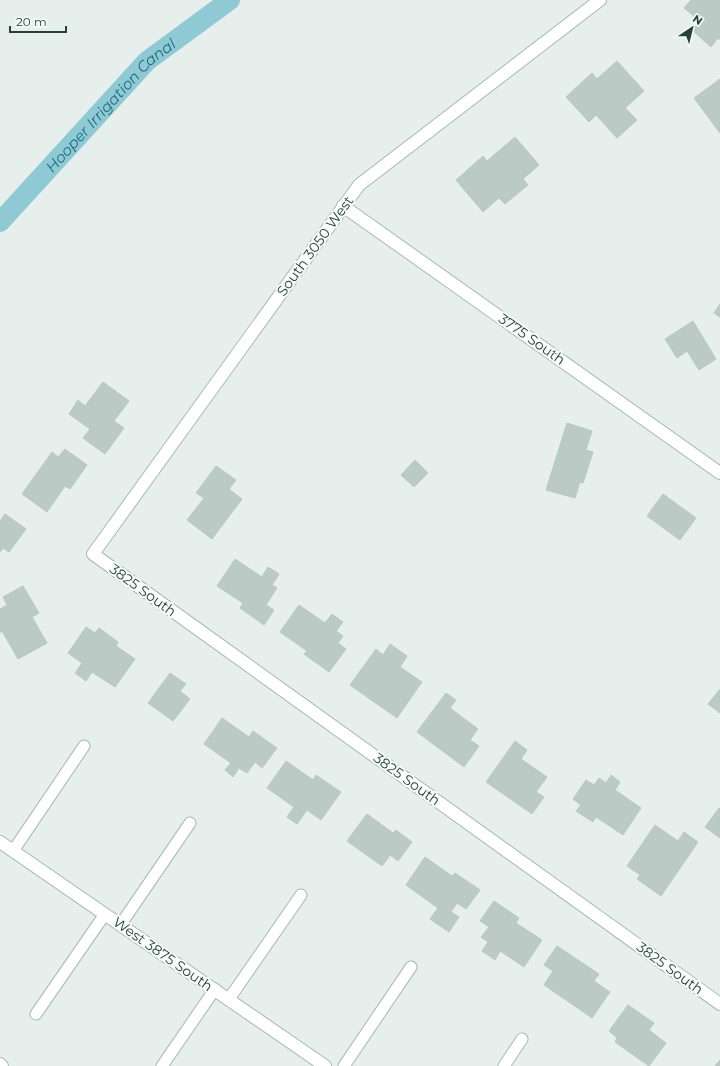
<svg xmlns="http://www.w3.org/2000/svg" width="720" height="1066" font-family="Montserrat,sans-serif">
	<rect width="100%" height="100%" fill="#e6efeb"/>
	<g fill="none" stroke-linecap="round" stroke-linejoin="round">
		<path stroke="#8ec9d4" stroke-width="20" id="s1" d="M0 222 147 61 230 0"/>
	</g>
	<path fill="#bbcac4" stroke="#b8c9c2" d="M691 0H720V40L718 38 711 47 692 30 700 21 684 8Z
		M617 61 644 91 625 108 637 120 617 138 596 115 589 122 566 97 592 73 597 79Z
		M720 79V133L694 98Z
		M515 137 539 165 523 179 528 185 505 204 499 198 483 212 456 180 483 156 487 161Z
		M720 304V317L714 313Z
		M693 321 716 359 699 370 687 351 677 358 665 339Z
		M103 382 129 401 114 421 124 428 105 454 83 438 90 429 69 414 78 400 85 406Z
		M567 423 592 431 586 450 593 452 583 483 580 482 575 498 546 490Z
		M65 449 87 465 70 489 65 486 47 512 22 494 52 452 58 457Z
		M415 460 428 473 414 487 401 475Z
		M216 466 236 480 229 489 242 499 212 539 187 520 204 498 196 493Z
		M663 494 696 518 680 540 647 516Z
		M5 514 26 529 9 552 3 548 0 552V521Z
		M235 559 262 577 268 567 279 574 272 585 277 588 266 605 274 610 264 625 240 608 243 603 217 586Z
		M23 586 39 613 32 617 47 643 18 659 2 631 0 633V609L7 605 3 597Z
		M299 605 325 623 332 614 343 622 336 631 343 636 338 643 346 649 329 672 304 654 307 651 280 632Z
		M86 627 95 633 99 628 118 642 116 646 135 659 115 687 92 672 86 681 75 673 82 663 68 653Z
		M390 644 407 656 400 667 422 682 397 718 350 685 376 649 383 655Z
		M170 673 186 684 180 691 190 699 173 721 148 703Z
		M720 689V713L708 704Z
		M446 693 456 700 450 708 478 729 470 740 479 746 464 767 417 732Z
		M222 718 249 737 253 731 277 748 262 768 255 762 247 773 239 768 233 777 225 770 231 763 204 744Z
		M515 741 527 750 521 759 547 777 536 792 544 797 532 814 486 782Z
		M286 761 313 780 316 775 341 792 321 820 307 810 297 824 287 817 294 807 267 788Z
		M611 775 620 782 615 790 641 808 623 835 596 817 593 822 576 811 581 805 573 799 586 780 594 785 599 778 606 783Z
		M719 808 720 809V838L705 827Z
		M367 814 393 833 396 830 412 842 398 861 390 855 382 866 347 841Z
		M655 825 678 841 684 832 698 842 661 896 637 879 640 875 627 866Z
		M425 857 452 876 455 873 480 890 466 909 457 903 451 912 459 917 449 932 430 919 438 908 406 885Z
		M494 901 519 918 516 923 542 940 524 967 500 951 495 960 482 951 488 942 481 937 489 927 480 921Z
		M557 946 599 974 594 981 610 992 592 1018 544 985 553 971 544 965Z
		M628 1005 654 1023 649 1030 666 1043 649 1066 615 1042 617 1038 609 1031Z
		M720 1060V1066H715Z"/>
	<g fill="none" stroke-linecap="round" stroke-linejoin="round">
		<defs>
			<path id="service" d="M13 851 84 746
				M121 924 190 823
				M229 999 301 895
				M36 1014 105 914
				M162 1066 215 989
				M344 1066 411 967
				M504 1066 522 1039"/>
			<path id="minor" d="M600 0 359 185 93 554 720 1004
				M343 206 720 473
				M0 842 325 1066
				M0 1064 2 1066"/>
		</defs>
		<use href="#service" stroke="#a8b8b2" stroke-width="13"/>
		<use href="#minor" stroke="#a8b8b2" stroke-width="14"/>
		<use href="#service" stroke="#fff" stroke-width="11"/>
		<use href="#minor" stroke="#fff" stroke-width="12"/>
	</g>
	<g text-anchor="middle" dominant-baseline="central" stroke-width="4" stroke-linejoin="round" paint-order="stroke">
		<g font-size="14" fill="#24423a" stroke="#f7fbf9">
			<text transform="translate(315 246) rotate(-54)">South 3050 West</text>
			<text transform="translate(532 339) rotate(35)">3775 South</text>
			<text transform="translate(143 590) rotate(36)">3825 South</text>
			<text transform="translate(407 779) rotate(36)">3825 South</text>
			<text transform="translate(163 954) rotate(35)">West 3875 South</text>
			<text transform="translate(670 968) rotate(36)">3825 South</text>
		</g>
		<g font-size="15" font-style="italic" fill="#1c6f80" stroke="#f7fbf9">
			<text stroke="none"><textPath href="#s1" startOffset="161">Hooper Irrigation Canal</textPath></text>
		</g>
	</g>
	<g transform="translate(692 28) rotate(35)" stroke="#f7fbf9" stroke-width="3" paint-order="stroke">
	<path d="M0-3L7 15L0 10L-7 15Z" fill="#24423a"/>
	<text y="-6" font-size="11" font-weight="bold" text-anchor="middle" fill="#24423a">N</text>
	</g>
	<path d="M10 26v6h56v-6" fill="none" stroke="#24423a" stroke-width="2"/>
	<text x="16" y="26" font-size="12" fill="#24423a" stroke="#f7fbf9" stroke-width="3" paint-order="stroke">20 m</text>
</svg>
